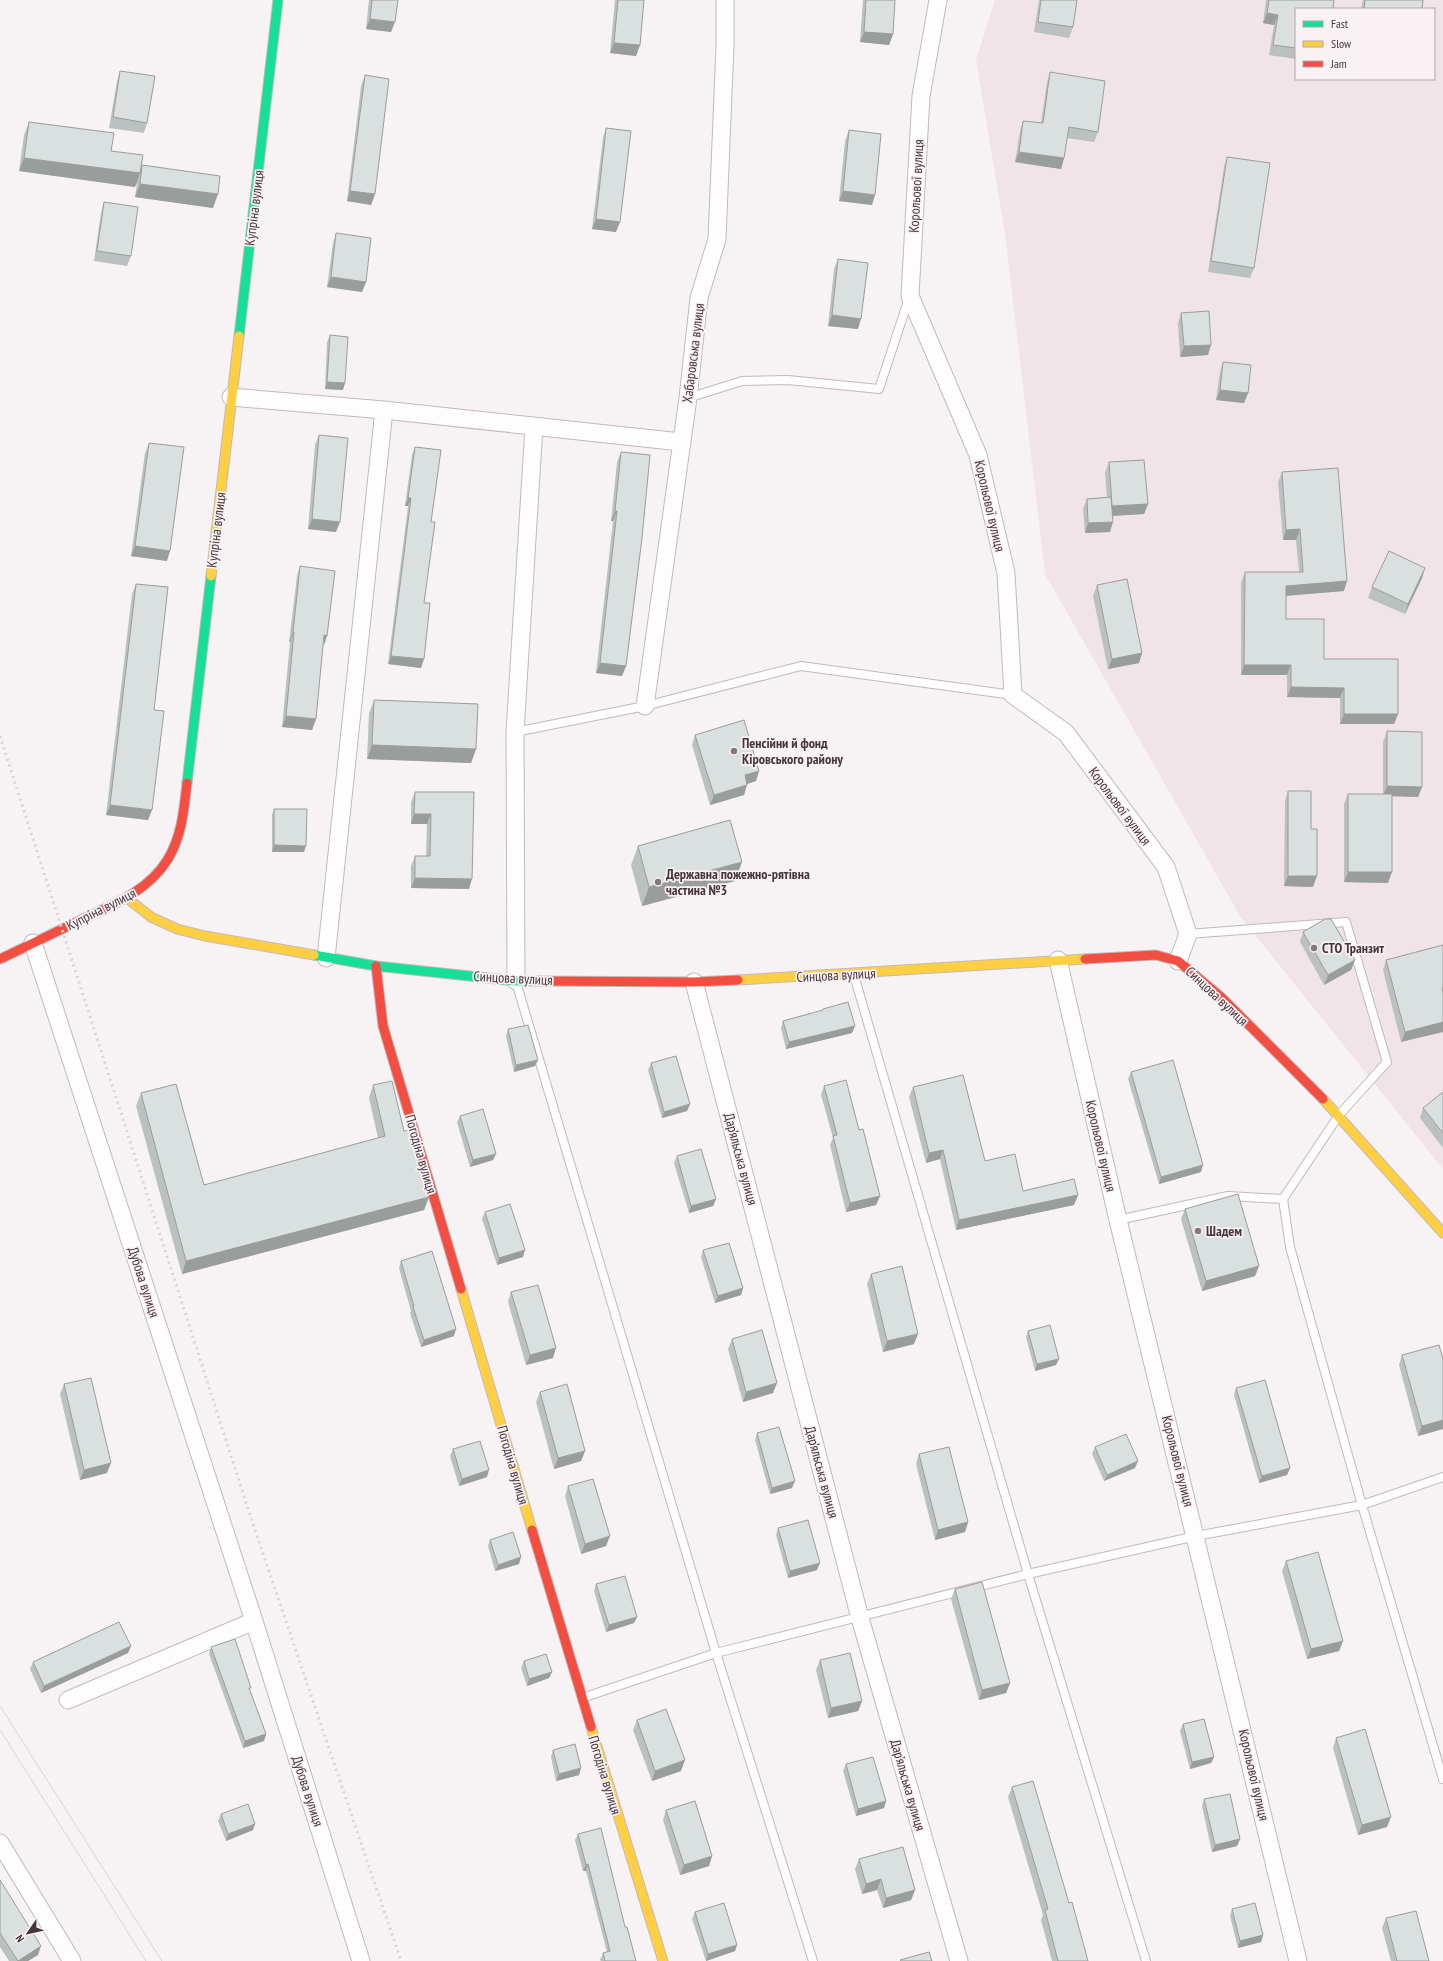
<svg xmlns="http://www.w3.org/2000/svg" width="1443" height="1961" font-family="'PT Sans Narrow',sans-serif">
	<rect width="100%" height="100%" fill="#f7f3f4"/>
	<path fill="#f1e4e8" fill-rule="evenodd" d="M995 0H1443V1169L1240 916 1045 574 1005 234 976 60ZM1296 9H1434V79H1296Z"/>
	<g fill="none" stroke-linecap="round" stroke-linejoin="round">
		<defs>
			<path id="lane" d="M688 398 742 381 788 380 879 389 909 298
				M515 732 645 706 801 666 1013 695
				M1188 934 1346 922 1387 1062 1339 1115 1283 1199 1290 1247 1362 1505 1443 1779
				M854 975 1028 1574 1146 1961
				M516 982 716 1653 813 1961
				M1118 1220 1228 1196 1283 1199
				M582 1698 716 1653 1028 1574 1196 1536 1362 1505 1443 1477"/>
			<path id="street" d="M938 0 921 96 910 296 978 455 1006 573 1013 695 1066 733 1166 867 1188 934 1178 961
				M231 397 384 410 681 442
				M645 706 688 398 699 298 717 239 725 46V0
				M33 943 254 1621 361 1961
				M326 958 384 410
				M1058 960 1118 1220 1298 1961
				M516 981 515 732 534 426
				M694 982 860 1618 959 1961
				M68 1700 254 1621
				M0 1843 72 1961"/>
			<path id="fast" d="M239 336 278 0
				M187 783 211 576
				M314 955 376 966 516 981H540"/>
			<path id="slow" d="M211 576 239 336
				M127 898 151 917 177 929 205 936 314 955
				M738 980 1085 959
				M1323 1099 1443 1233
				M461 1289 532 1530
				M591 1727 663 1961"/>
			<path id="jam" d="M0 959C26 947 51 934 77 922 110 906 148 892 168 859 182 836 184 809 187 783
				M1085 959 1156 955 1178 961 1222 998 1323 1099
				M376 966 383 1026 461 1289
				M540 981 694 982 738 980
				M532 1530 591 1727"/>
		</defs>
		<use href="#lane" stroke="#c2b9bc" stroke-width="10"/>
		<use href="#street" stroke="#c2b9bc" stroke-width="19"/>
		<use href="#fast" stroke="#c2b9bc" stroke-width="11"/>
		<use href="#slow" stroke="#c2b9bc" stroke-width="11"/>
		<use href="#jam" stroke="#c2b9bc" stroke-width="11"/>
		<use href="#lane" stroke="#fefdfd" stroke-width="8"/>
		<use href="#street" stroke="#fefdfd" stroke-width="17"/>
		<use href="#fast" stroke="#16e098" stroke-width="9"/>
		<use href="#slow" stroke="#ffcf43" stroke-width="9"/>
		<use href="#jam" stroke="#f24e42" stroke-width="9"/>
		<path stroke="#d6d4d5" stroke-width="1" d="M0 1706 162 1961
			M0 1730 146 1961"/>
		<path stroke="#d6d4d5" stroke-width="3" stroke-dasharray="2 4" stroke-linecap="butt" d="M0 736 250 1515 401 1961"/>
	</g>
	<path fill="#bbc1c0" d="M369 0H398L391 32 366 29Z
		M615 0H644L640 45 636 56 610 53Z
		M863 0H895L893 34 889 45 860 42Z
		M1039 0H1077L1073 27 1069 38 1034 32Z
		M1266 0H1334L1296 9V59L1269 55 1274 25 1263 23Z
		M1363 0H1423L1422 9H1361Z
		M120 71 147 123 144 133 109 128 117 81Z
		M1050 72 1098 132 1094 142 1067 138 1064 158 1061 169 1015 162 1020 131 1023 121 1041 123 1047 82Z
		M365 75 375 194 371 205 347 201 361 86Z
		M29 122 111 151 141 169 142 165 213 208 135 197 137 183 135 187 19 171 24 135Z
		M606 128 616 232 592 229 603 138Z
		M849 130 872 205 839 201 845 141Z
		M1227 157 1254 268 1250 278 1208 272 1224 167Z
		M104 202 131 256 127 266 94 261 101 213Z
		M336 233 366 282 362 292 327 287 333 243Z
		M838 259 858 329 828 326 834 269Z
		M1181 313 1208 355 1180 357 1178 323Z
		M330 335 343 390 325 389 327 342Z
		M1223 362 1248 393 1244 403 1216 400 1220 372Z
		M319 435 336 532 308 529 315 445Z
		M149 443 167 561 131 556 145 453Z
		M415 447 431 522 424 603 421 668 388 664 408 506H405L412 455Z
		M621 452 626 666 622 676 596 673 613 521H611L617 462Z
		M1109 462 1148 504 1144 514 1113 516 1110 532 1085 533 1083 509 1087 499 1107 497 1105 473Z
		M1282 472 1344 591 1286 596V619L1324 659 1398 714 1394 724H1340V698L1287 697V675H1241V582L1245 572H1299L1296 540H1283L1278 482Z
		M300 566 316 719 312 730 282 727 290 642H289L297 576Z
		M1425 568 1422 578 1405 614 1368 598 1372 587Z
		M136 584 154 710 152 810 148 820 106 815 132 594Z
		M1097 585 1142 653 1139 663 1108 669 1093 596Z
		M374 700 476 749 471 763 367 759 369 713Z
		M1387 731 1422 787 1418 797 1392 796 1388 883 1344 882V804L1348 794H1383V742Z
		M695 735 759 771 756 781 747 784 744 795 710 805 692 745Z
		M1288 791 1311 829 1313 887 1284 886 1285 801Z
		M415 792H474L469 889 411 888V866L415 856H426L427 824H411V802Z
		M274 809 304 852H272V815Z
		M638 846 735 881 642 906 631 865Z
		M1303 932 1355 960 1351 970 1324 985 1300 942Z
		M1443 945 1401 1042 1383 970 1386 960Z
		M823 1009 855 1026 852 1033 786 1049 781 1028 783 1021 822 1011Z
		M508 1029 538 1060 535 1066 514 1072 506 1036Z
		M651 1063 690 1104 687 1111 662 1118 648 1070Z
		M1131 1072 1201 1172 1159 1184 1128 1079Z
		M373 1085 404 1131 429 1197 424 1210 182 1274 136 1106 141 1093 204 1185 378 1138 369 1098Z
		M824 1086 859 1130 880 1196 876 1205 846 1212 830 1145 833 1138 821 1095Z
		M913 1087 985 1161 1023 1191 1078 1195 1074 1205 956 1230 940 1159 926 1163 909 1097Z
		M1443 1092V1148L1420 1118 1423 1108Z
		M460 1116 493 1160 470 1167 457 1122Z
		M677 1156 716 1199 713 1206 689 1213 674 1163Z
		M1185 1209 1259 1266 1255 1276 1202 1291 1181 1219Z
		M485 1212 523 1257 497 1265 482 1219Z
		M703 1250 743 1288 741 1295 715 1303 701 1257Z
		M401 1261 454 1336 421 1347 410 1313 411 1311 399 1268Z
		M871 1274 914 1344 883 1352 867 1284Z
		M511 1292 553 1358 526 1365 508 1302Z
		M1028 1331 1056 1365 1035 1371 1026 1337Z
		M732 1339 773 1393 743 1402 728 1349Z
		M1402 1355 1443 1429 1418 1436 1399 1365Z
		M64 1384 107 1473 80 1480 60 1394Z
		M1236 1388 1290 1468 1287 1475 1259 1483 1234 1395Z
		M540 1392 585 1451 581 1461 554 1469 536 1402Z
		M757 1433 792 1488 770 1494 755 1440Z
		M1095 1447 1135 1468 1104 1481 1092 1454Z
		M453 1449 487 1477 459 1486 450 1456Z
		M919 1454 968 1522 965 1532 935 1540 916 1464Z
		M568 1486 606 1546 581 1554 565 1496Z
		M778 1528 817 1570 788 1578 776 1535Z
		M490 1540 519 1564 495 1571 488 1546Z
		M1286 1561 1343 1641 1339 1651 1307 1659 1282 1571Z
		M596 1584 637 1617 634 1623 606 1632 594 1591Z
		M955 1589 1010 1683 1006 1693 979 1700 951 1599Z
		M131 1646 128 1653 41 1693 30 1669 33 1662Z
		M211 1647 250 1691 266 1734 264 1741 243 1748 209 1654Z
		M820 1660 862 1701 858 1711 828 1718 816 1670Z
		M524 1661 549 1678 527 1686 521 1668Z
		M637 1720 681 1771 652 1781 633 1730Z
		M1183 1724 1214 1757 1211 1763 1190 1769 1180 1731Z
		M1336 1738 1387 1827 1358 1835 1333 1748Z
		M553 1750 579 1775 556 1781 551 1757Z
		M846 1764 886 1801 884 1808 856 1816 843 1771Z
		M1012 1787 1088 1961H1052L1041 1920 1043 1915 1008 1797Z
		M1204 1799 1240 1839 1237 1846 1212 1852 1202 1806Z
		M666 1810 712 1856 709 1866 680 1875 663 1820Z
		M221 1814 255 1824 253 1830 226 1841 218 1821Z
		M578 1834 625 1927 636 1961H601L600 1960 603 1953 607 1952 586 1871H583L575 1840Z
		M859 1859 915 1890 911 1900 883 1908 877 1890 862 1894 855 1869Z
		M0 1880 38 1955 28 1961H9L0 1947Z
		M1232 1909 1263 1935 1261 1942 1238 1948 1230 1916Z
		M695 1912 737 1945 735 1951 706 1961 692 1919Z
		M1386 1918 1429 1961H1391L1382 1928Z"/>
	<path fill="#999d9c" d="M1267 13 1278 15 1274 25 1263 23Z
		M370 19 395 22 391 32 366 29Z
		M864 32 893 34 889 45 860 42Z
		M614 43 640 45 636 56 610 53Z
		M1019 152 1064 158 1061 169 1015 162Z
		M24 158 140 173 135 187 19 171Z
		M140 184 218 194 213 208 135 197Z
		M350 191 375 194 371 205 347 201Z
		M843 191 875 195 872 205 839 201Z
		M596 219 620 222 616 232 592 229Z
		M331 277 366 282 362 292 327 287Z
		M832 315 861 319 858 329 828 326Z
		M1211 345 1208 355 1180 357 1184 346Z
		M327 382 345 383 343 390 325 389Z
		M1220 390 1248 393 1244 403 1216 400Z
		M408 498H411L408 506H405Z
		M1148 504 1144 514 1109 516 1112 506Z
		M615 511H617L613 521H611Z
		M312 519 340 522 336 532 308 529Z
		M1113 522 1110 532 1085 533 1088 523Z
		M1300 529 1296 540H1283L1286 530Z
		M135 546 170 551 167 561 131 556Z
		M1425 568 1422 578 1405 614 1408 604Z
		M1347 581 1344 591 1282 596 1286 586Z
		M293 632H294L290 642H289Z
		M324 635 327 636 324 646Z
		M1142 653 1139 663 1108 669 1112 659Z
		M391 656 424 659 421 668 388 664Z
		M600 663 626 666 622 676 596 673Z
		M1244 665H1291L1287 675H1241Z
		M1291 687 1344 688 1340 698 1287 697Z
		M1344 714H1398L1394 724H1340Z
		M286 716 316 719 312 730 282 727Z
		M372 745 476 749 471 763 367 759Z
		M759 771 756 781 741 786 745 775Z
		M747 785 744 795 710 805 714 795Z
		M1387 786 1422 787 1418 797 1383 796Z
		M110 805 152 810 148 820 106 815Z
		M414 814H431L427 824H411Z
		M274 845 306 846 304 852H272Z
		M742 862 735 881 642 906 649 887Z
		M1348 872H1392L1388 883 1344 882Z
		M1288 876H1317L1313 887 1284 886Z
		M415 878 472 879 469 889 411 888Z
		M1355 960 1351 970 1324 985 1328 975Z
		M1443 1022V1032L1401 1042 1405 1032Z
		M855 1026 852 1033 786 1049 789 1042Z
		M538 1060 535 1066 514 1072 516 1065Z
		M690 1104 687 1111 662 1118 664 1112Z
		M943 1150 940 1159 926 1163 929 1153Z
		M496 1154 493 1160 470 1167 473 1160Z
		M1203 1165 1201 1172 1159 1184 1161 1177Z
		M1078 1195 1074 1205 956 1230 959 1220Z
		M880 1196 876 1205 846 1212 850 1203Z
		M429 1197 424 1210 182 1274 186 1261Z
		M716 1199 713 1206 689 1213 691 1206Z
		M525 1250 523 1257 497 1265 499 1258Z
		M1259 1266 1255 1276 1202 1291 1206 1281Z
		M743 1288 741 1295 715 1303 718 1296Z
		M456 1329 454 1336 421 1347 424 1340Z
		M918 1334 914 1344 883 1352 887 1341Z
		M556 1348 553 1358 526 1365 530 1355Z
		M1059 1359 1056 1365 1035 1371 1037 1364Z
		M777 1383 773 1393 743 1402 746 1392Z
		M1443 1420V1429L1418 1436 1422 1426Z
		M585 1451 581 1461 554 1469 558 1458Z
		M1138 1461 1135 1468 1104 1481 1107 1475Z
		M111 1463 107 1473 80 1480 84 1470Z
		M1290 1468 1287 1475 1259 1483 1262 1476Z
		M489 1470 487 1477 459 1486 462 1479Z
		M795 1481 792 1488 770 1494 772 1488Z
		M968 1522 965 1532 935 1540 938 1530Z
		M610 1536 606 1546 581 1554 585 1544Z
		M521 1557 519 1564 495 1571 498 1565Z
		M820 1563 817 1570 788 1578 790 1571Z
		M637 1617 634 1623 606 1632 609 1625Z
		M1343 1641 1339 1651 1307 1659 1311 1649Z
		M131 1646 128 1653 41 1693 44 1686Z
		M552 1672 549 1678 527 1686 529 1679Z
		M1010 1683 1006 1693 979 1700 982 1690Z
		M862 1701 858 1711 828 1718 831 1708Z
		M266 1734 264 1741 243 1748 245 1741Z
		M1214 1757 1211 1763 1190 1769 1192 1762Z
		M685 1760 681 1771 652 1781 655 1771Z
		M581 1768 579 1775 556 1781 559 1774Z
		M886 1801 884 1808 856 1816 858 1809Z
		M1391 1817 1387 1827 1358 1835 1362 1825Z
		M255 1824 253 1830 226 1841 228 1834Z
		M1240 1839 1237 1846 1212 1852 1215 1845Z
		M712 1856 709 1866 680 1875 684 1865Z
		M588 1864 586 1871H583L586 1865Z
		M881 1879 877 1890 862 1894 866 1884Z
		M915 1890 911 1900 883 1908 886 1898Z
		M1263 1935 1261 1942 1238 1948 1240 1941Z
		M737 1945 735 1951 706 1961 708 1954Z
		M41 1946 38 1955 28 1961H18Z"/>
	<path fill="#dae0df" stroke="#999d9c" d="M372 0H398L395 22 370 19Z
		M618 0H644L640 45 614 43Z
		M866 0H895L893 34 864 32Z
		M1041 0H1077L1073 27 1038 22Z
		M1269 0H1334L1333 9H1296V48L1273 45 1278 15 1267 13Z
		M1365 0H1423L1422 9H1364Z
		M120 71 155 76 147 123 113 117Z
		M1050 72 1105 81 1098 132 1069 127 1064 158 1019 152 1023 121 1043 123Z
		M365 75 389 79 375 194 350 191Z
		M29 122 114 133 111 151 143 155 140 173 24 158Z
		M606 128 631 131 620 222 596 219Z
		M849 130 881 134 875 195 843 191Z
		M1227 157 1270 163 1254 268 1211 261Z
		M142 165 220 176 218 194 140 184Z
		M104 202 138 207 131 256 97 251Z
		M336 233 371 238 366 282 331 277Z
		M838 259 868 263 861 319 832 315Z
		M1209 311 1211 345 1184 346 1181 313Z
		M330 335 348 337 345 383 327 382Z
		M1223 362 1251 365 1248 393 1220 390Z
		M319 435 348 438 340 522 312 519Z
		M149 443 184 447 170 551 135 546Z
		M415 447 441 450 431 522H435L424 603H430L424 659 391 656 411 498H408Z
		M621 452 650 455 642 538 626 666 600 663 617 511H615Z
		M1144 460 1148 504 1112 506 1109 462Z
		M1338 468 1347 581 1286 586V619H1324V659H1398V714H1344V688L1291 687V665H1244L1245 572H1303L1300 529 1286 530 1282 472Z
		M1111 497 1113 522 1088 523 1087 499Z
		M1389 551 1425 568 1408 604 1372 587Z
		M300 566 335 571 327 636 324 635 316 719 286 716 294 632H293Z
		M1127 579 1142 653 1112 659 1097 585Z
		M136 584 168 587 154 710 164 711 152 810 110 805Z
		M374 700 478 704 476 749 372 745Z
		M744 720 759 771 745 775 747 785 714 795 695 735Z
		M1387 731 1422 732V787L1387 786Z
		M1288 791H1311V829H1317V876H1288Z
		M415 792H474L472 879 415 878V856H430L431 814H414Z
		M1348 794H1392V872H1348Z
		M274 809H307L306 846 274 845Z
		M730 820 742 862 649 887 638 846Z
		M1325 919H1331L1355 960 1328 975 1303 932Z
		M1443 945V987L1442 988 1443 993V1022L1405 1032 1386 960Z
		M848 1002 855 1026 789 1042 783 1021 823 1010V1009Z
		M528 1025 538 1060 516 1065 508 1029Z
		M676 1056 690 1104 664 1112 651 1063Z
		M1173 1060 1203 1165 1161 1177 1131 1072Z
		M963 1075 985 1161 1015 1154 1023 1191 1074 1179 1078 1195 959 1220 943 1150 929 1153 913 1087Z
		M846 1080 859 1130 863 1129 880 1196 850 1203 833 1136 837 1135 824 1086Z
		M392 1081 404 1131 409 1130 429 1197 186 1261 141 1093 176 1084 204 1185 385 1136 373 1085Z
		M1443 1092V1133L1423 1108Z
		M483 1109 496 1154 473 1160 460 1116Z
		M701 1149 716 1199 691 1206 677 1156Z
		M1238 1194 1259 1266 1206 1281 1185 1209Z
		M510 1204 525 1250 499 1258 485 1212Z
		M729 1243 743 1288 718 1296 703 1250Z
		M432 1251 456 1329 424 1340 413 1307 414 1306 401 1261Z
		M902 1266 918 1334 887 1341 871 1274Z
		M538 1285 556 1348 530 1355 511 1292Z
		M1050 1325 1059 1359 1037 1364 1028 1331Z
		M762 1330 777 1383 746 1392 732 1339Z
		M1439 1345 1443 1359V1420L1422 1426 1402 1355Z
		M91 1378 111 1463 84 1470 64 1384Z
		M1265 1380 1290 1468 1262 1476 1236 1388Z
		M567 1384 585 1451 558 1458 540 1392Z
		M779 1427 795 1481 772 1488 757 1433Z
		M1126 1434 1138 1461 1107 1475 1095 1447Z
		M480 1441 489 1470 462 1479 453 1449Z
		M949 1447 968 1522 938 1530 919 1454Z
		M593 1479 610 1536 585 1544 568 1486Z
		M808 1520 820 1563 790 1571 778 1528Z
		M513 1532 521 1557 498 1565 490 1540Z
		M1318 1552 1343 1641 1311 1649 1286 1561Z
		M625 1576 637 1617 609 1625 596 1584Z
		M982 1582 1010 1683 982 1690 955 1589Z
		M119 1622 131 1646 44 1686 33 1662Z
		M235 1639 251 1688H249L266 1734 245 1741 211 1647Z
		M850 1653 862 1701 831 1708 820 1660Z
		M546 1654 552 1672 529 1679 524 1661Z
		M666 1709 685 1760 655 1771 637 1720Z
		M1204 1719 1214 1757 1192 1762 1183 1724Z
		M1365 1729 1391 1817 1362 1825 1336 1738Z
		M575 1744 581 1768 559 1774 553 1750Z
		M873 1757 886 1801 858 1809 846 1764Z
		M1033 1781 1069 1903 1072 1902 1088 1961H1058L1045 1910 1048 1909 1012 1787Z
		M1230 1794 1240 1839 1215 1845 1204 1799Z
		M695 1801 712 1856 684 1865 666 1810Z
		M248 1804 255 1824 228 1834 221 1814Z
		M601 1828 625 1927H627L636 1961H605L603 1953 610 1951 588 1864 586 1865 578 1834Z
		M903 1847 915 1890 886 1898 881 1879 866 1884 859 1859Z
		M0 1880 41 1946 18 1961 0 1933Z
		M724 1903 737 1945 708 1954 695 1912Z
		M1255 1903 1263 1935 1240 1941 1232 1909Z
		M1416 1911 1429 1961H1397L1386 1918Z
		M929 1952 932 1961H901L900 1960Z"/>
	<g fill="#83787b" stroke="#f9f1f3" stroke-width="1.5">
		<circle cx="734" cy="751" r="4"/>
		<circle cx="658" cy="882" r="4"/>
		<circle cx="1314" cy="948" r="4"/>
		<circle cx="1198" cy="1231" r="4"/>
	</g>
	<g text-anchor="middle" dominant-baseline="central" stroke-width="3.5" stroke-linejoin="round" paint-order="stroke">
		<g font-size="14" fill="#45353a" stroke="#f9f1f3">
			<text transform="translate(916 186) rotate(-87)">Корольової вулиця</text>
			<text transform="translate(254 208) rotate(-83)">Купріна вулиця</text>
			<text transform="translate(693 353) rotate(-83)">Хабаровська вулиця</text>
			<text transform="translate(990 506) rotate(77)">Корольової вулиця</text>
			<text transform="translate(216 530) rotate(-83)">Купріна вулиця</text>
			<text transform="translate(1120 806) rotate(53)">Корольової вулиця</text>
			<text transform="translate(101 909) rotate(-27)">Купріна вулиця</text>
			<text transform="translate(836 975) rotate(-3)">Синцова вулиця</text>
			<text transform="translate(513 978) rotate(3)">Синцова вулиця</text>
			<text transform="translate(1217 996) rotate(43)">Синцова вулиця</text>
			<text transform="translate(1101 1146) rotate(77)">Корольової вулиця</text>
			<text transform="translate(421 1154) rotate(74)">Погодіна вулиця</text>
			<text transform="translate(741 1159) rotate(75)">Дар’яльська вулиця</text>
			<text transform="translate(144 1282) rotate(72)">Дубова вулиця</text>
			<text transform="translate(1178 1461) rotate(76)">Корольової вулиця</text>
			<text transform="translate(513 1465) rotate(74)">Погодіна вулиця</text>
			<text transform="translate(822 1472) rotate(75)">Дар’яльська вулиця</text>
			<text transform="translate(605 1775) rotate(73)">Погодіна вулиця</text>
			<text transform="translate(1254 1775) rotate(77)">Корольової вулиця</text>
			<text transform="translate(908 1785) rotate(74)">Дар’яльська вулиця</text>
			<text transform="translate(308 1791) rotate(72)">Дубова вулиця</text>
		</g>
		<g font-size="14" font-weight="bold" fill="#45353a" stroke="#f9f1f3" text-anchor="start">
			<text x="742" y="743">Пенсійни й фонд<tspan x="742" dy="16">Кіровського району</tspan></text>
			<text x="666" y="874">Державна пожежно-рятівна<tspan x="666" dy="16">частина №3</tspan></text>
			<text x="1322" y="948">СТО Транзит</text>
			<text x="1206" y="1231">Шадем</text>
		</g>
	</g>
	<rect x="1295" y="8" width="140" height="72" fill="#f9f1f3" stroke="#b1a6a9"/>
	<rect x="1303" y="21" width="20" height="6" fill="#16e098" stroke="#b1a6a9"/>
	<text x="1331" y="28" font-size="12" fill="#45353a">Fast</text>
	<rect x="1303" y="41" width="20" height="6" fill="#ffcf43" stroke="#b1a6a9"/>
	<text x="1331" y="48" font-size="12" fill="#45353a">Slow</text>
	<rect x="1303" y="61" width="20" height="6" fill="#f24e42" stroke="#b1a6a9"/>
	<text x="1331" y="68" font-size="12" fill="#45353a">Jam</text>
	<g transform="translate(28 1933) rotate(236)" stroke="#f9f1f3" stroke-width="3" paint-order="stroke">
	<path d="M0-3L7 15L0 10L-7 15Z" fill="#45353a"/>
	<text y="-6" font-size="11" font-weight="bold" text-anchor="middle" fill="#45353a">N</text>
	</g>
</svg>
